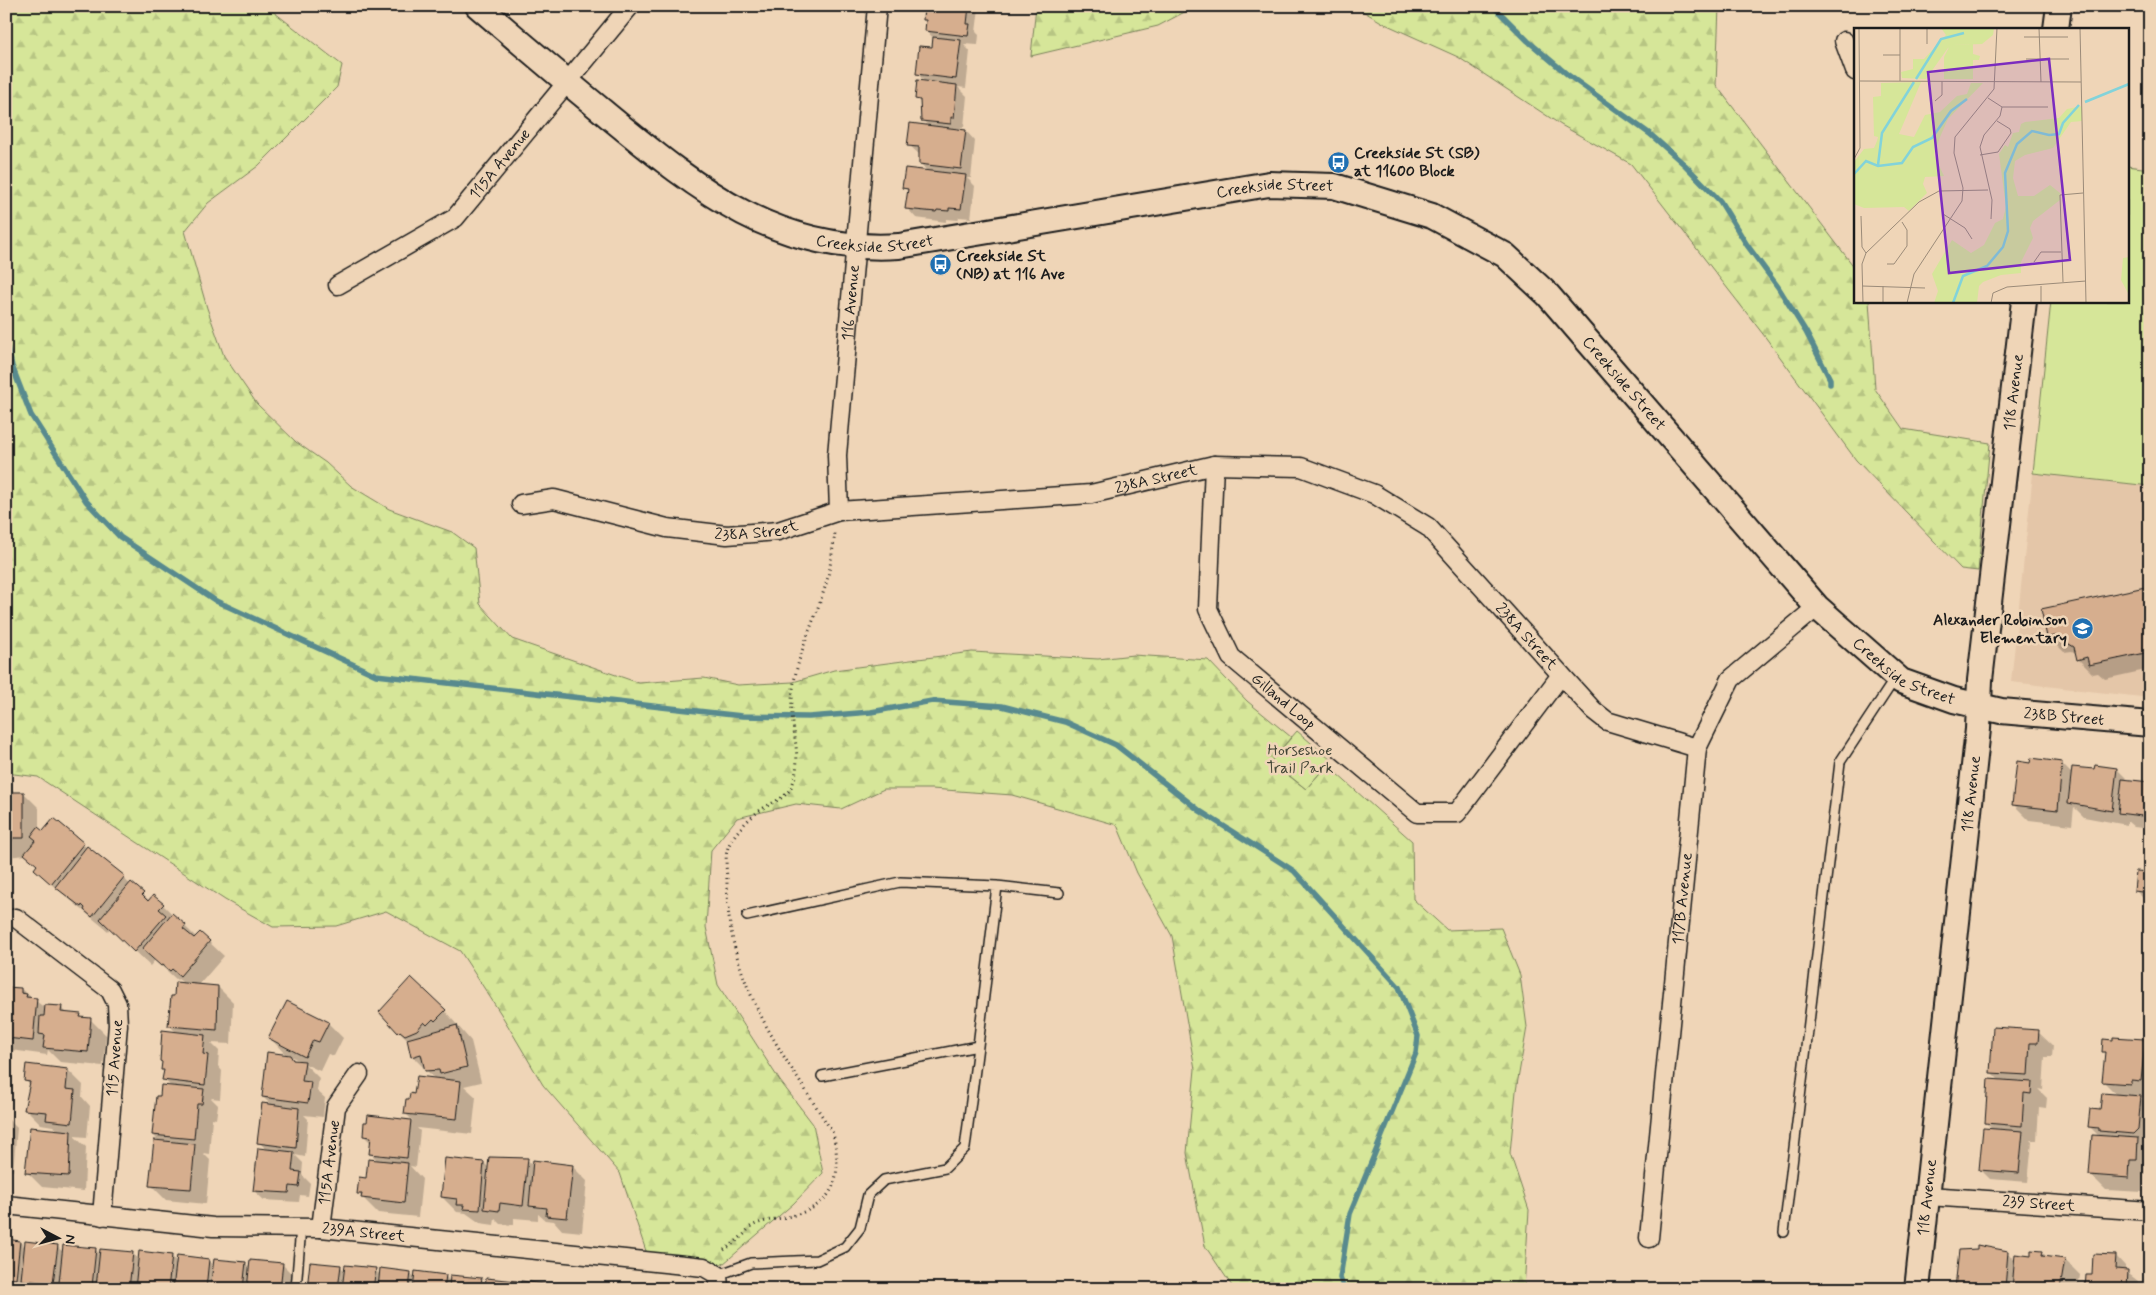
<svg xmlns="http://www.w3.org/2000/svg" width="2156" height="1295" font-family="Mynerve,sans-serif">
	<defs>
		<pattern id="forest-firs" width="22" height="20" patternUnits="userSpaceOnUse" patternTransform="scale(1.25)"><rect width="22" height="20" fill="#d6e699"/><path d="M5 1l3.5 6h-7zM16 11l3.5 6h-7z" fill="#b7c583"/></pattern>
	</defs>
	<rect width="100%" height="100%" fill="#efd5b7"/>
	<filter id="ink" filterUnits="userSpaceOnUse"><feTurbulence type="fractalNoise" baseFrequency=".02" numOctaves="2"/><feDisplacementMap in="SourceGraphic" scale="10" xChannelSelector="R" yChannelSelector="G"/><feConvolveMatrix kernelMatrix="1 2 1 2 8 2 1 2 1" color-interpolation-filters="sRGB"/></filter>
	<g filter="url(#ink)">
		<path fill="#e4c6a8" d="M2033 473 2150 486V698L2011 682Z"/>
		<path fill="url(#forest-firs)" stroke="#79815a" d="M6 6H266L342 65 337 87 258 166 208 203 185 231 207 308 224 356 257 404 296 442 326 463 351 486 389 509 452 532 474 548 480 604 512 639 639 683 704 678 738 685 793 682 834 670 972 652 1098 659 1133 655 1208 660 1247 701 1291 737 1271 762 1306 789 1327 765 1412 841 1413 899 1447 930 1501 928 1520 975 1527 1027 1516 1091 1510 1153 1529 1210 1524 1289H1234L1205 1246 1187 1153 1195 1069 1172 936 1137 873 1117 825 1012 795 932 789H884L841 809 796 804 737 818 711 850 706 927 718 985 780 1081 813 1124 823 1173 793 1204 723 1264 648 1257 620 1173 543 1085 501 1014 460 951 386 911 336 926 273 927 225 900 38 777 6 773Z
			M1036 6H1196L1158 26 1031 56Z
			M1354 6H1719L1716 85 1855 268V301H1869L1875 389 1903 429 1990 443 1978 571 1961 569 1856 460 1766 338 1631 164 1561 125 1458 57 1385 24Z"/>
		<path fill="#d6e699" stroke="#79815a" d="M2127 166 2150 169V486L2033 473 2051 301H2127Z
			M1297 731 1331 760 1306 789 1271 761Z"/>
		<path fill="#0003" fill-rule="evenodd" d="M925 6H977L979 8 976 32 979 35 978 45 963 44 970 51 966 88 958 87 967 96 964 127H961L960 130 966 131 975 141 971 178H967L975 186 971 218 959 217 958 220 946 219V222L916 218 907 208 909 192 904 187 928 172 920 163V155L909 145 929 126 922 120 921 103 917 99 926 83 917 73 933 49 934 39 926 30 927 22 924 19Z
			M2150 587V669L2105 679 2098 673 2093 674 2078 659 2077 654 2072 651 2064 652 2049 637Z
			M2061 763 2072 774 2117 769 2129 781 2150 784V829L2134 827 2127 821V825L2084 817 2074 807 2072 825 2029 820 2014 805 2031 764Z
			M24 793 39 808V829L43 833 54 820 150 901 163 905 196 937 209 942 224 956 199 985 218 987 233 1002 231 1044 211 1043 219 1051 218 1066 222 1071 220 1099 211 1098 218 1105 216 1119 212 1118 209 1154 203 1153 210 1160 206 1204 166 1200 151 1185 160 1142 153 1135 161 1098 172 1087 164 1080 165 1071 163 1069 177 1033 170 1026 175 998 185 984 178 979 177 980 155 960 150 966 110 928 108 931 51 884 36 869 38 866 27 855 6 857V798Z
			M2150 874V901L2145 900 2135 890Z
			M6 988 21 989 46 1009 61 1007 68 1014 80 1015 84 1019 91 1020 106 1035 103 1066 60 1062 48 1050 47 1055 11 1050 6 1045Z
			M445 1011 471 1041 481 1082 464 1086 476 1097 472 1134 417 1128 420 1131 416 1167 410 1166 422 1179 418 1217 378 1213 358 1193 378 1161 370 1153 372 1144 364 1136 369 1116 413 1121 405 1113 410 1101 435 1079 412 1056 409 1041 381 1012Z
			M328 1023 343 1038 334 1056 328 1054 320 1071 305 1064 319 1078 317 1091 325 1098 323 1117 304 1115 308 1119 305 1157 295 1155 303 1163 302 1175 310 1183 308 1196 300 1195 299 1202 264 1200 254 1191 267 1150 259 1142 272 1106 263 1097 287 1056 270 1038ZM290 1056 303 1062H296Z
			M2038 1032 2053 1046 2052 1057H2045L2043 1090 2038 1089 2047 1098 2046 1108 2039 1107 2037 1140H2030L2032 1142 2028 1182 1990 1179 1980 1169 1993 1130 1986 1123 2000 1081 1991 1072Z
			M2143 1041 2150 1047V1095L2141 1098 2150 1107 2148 1139 2143 1144 2150 1151V1174H2144L2143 1192 2106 1190 2091 1175 2100 1137 2089 1126 2118 1096 2103 1081 2106 1054 2103 1051Z
			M27 1066 68 1070 83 1085 82 1097 90 1106 87 1137 74 1136 86 1147 84 1191 42 1187 27 1172 59 1131 53 1126 41 1124 26 1109 31 1086 26 1081Z
			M6 1117 17 1128 13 1171 6 1170Z
			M527 1160 534 1166H572L587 1181 582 1232 562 1230 554 1221 545 1220 538 1214V1220L514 1218V1225L500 1224 495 1219 494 1225 480 1223 466 1213 457 1212 442 1197 484 1163 489 1168Z
			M6 1241 20 1242 26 1248 57 1246 64 1253 95 1249 101 1255 132 1253 139 1260 171 1256 177 1262 208 1260 214 1266 245 1263 250 1268 282 1264 292 1274 290 1289H67L63 1285V1289H32L26 1283 25 1289 6 1286Z
			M2007 1252 2016 1262 2042 1252 2048 1258 2065 1260 2080 1275 2078 1289H1956Z
			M2116 1256 2125 1266V1271L2138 1281 2137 1289H2086L2093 1277Z
			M340 1266 345 1271 375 1269 380 1275 410 1273 415 1277 445 1276 451 1282 481 1279 486 1285 516 1283 521 1287 551 1286 554 1289H308Z"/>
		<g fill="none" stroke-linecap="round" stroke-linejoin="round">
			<path stroke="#598a8e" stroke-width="5.5" d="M1493 6 1528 41 1568 75 1650 134 1685 165 1720 201 1747 245 1778 287 1806 332 1830 379V384
				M6 342 12 366 31 415 86 501 120 537 216 601 376 675 742 716 809 717 871 712 932 701 1002 706 1065 722 1116 745 1200 811 1294 871 1399 987 1418 1036 1416 1053 1350 1214 1340 1278 1344 1289"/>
		</g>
		<path fill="#d6ae8e" stroke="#1c1c1c" d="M924 6H969L967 24H970L968 36 925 31 926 20H923Z
			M933 37 961 40 956 79 916 74 919 46 932 47Z
			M917 80 957 85 954 118 951 117V124L921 121 920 100 915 99Z
			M910 123 966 130 961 169 919 164V147L907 146Z
			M905 168 966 175 961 209 949 208V211L937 210 936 212 905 209 908 189 902 188Z
			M2150 586V652L2089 665 2087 657 2077 660 2074 647 2056 636 2047 637 2041 609Z
			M2031 758 2062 762 2058 810 2012 805 2017 761 2030 763Z
			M2095 765 2117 768 2112 811 2068 803 2072 767 2094 769Z
			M2122 779 2150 782V817L2118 813Z
			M8 792H24V838H12V841H6Z
			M54 818 84 843 51 884 34 869 37 865 24 854 36 840 31 836 38 827 43 831Z
			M87 846 125 876 92 917 84 910 85 908 82 905 81 907 55 887Z
			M2136 871 2150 872V893L2134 891Z
			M131 882 144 893 142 895 148 901 153 895 164 904 159 909 166 915 134 952 100 919Z
			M172 913 186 925 183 929 194 938 200 932 210 941 180 976 172 969 170 971 163 965 161 966 142 949Z
			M411 977 446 1010 435 1021 433 1019 427 1025 424 1022 417 1030 405 1035 400 1031 398 1033 379 1012Z
			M175 982 218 986 217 1030 168 1026 171 996H174Z
			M6 987 21 988V993L27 994 26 997 37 998 33 1041 7 1038Z
			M287 1001 329 1022 319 1042 313 1040 305 1057 268 1038Z
			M45 1005 62 1006 61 1012 81 1014 80 1017 91 1018 88 1052 43 1048 45 1035 39 1034 40 1016H44Z
			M457 1025 467 1067 440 1074 439 1070 425 1071 421 1054 411 1057 407 1039Z
			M1993 1027 2039 1030 2038 1043H2030L2028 1075 1990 1073Z
			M162 1030 205 1035 203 1054 208 1055 205 1085 162 1080 164 1070H161L162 1062 160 1061Z
			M2113 1037 2144 1039 2145 1043 2141 1081 2131 1080V1084L2102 1082 2105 1052H2102L2103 1039 2113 1040Z
			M267 1052 290 1055 293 1060 305 1061 302 1081 311 1082 308 1103 262 1097Z
			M26 1064 68 1069 66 1089 75 1090 72 1123 46 1120 47 1112 24 1110 30 1082 24 1081Z
			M417 1076 461 1081 457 1119 404 1114 406 1099H409L410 1093 414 1094Z
			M1988 1079 2032 1082 2031 1094 2024 1093 2022 1126 1985 1123Z
			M161 1085 204 1089 202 1104H197L194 1139 152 1135 156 1096H160Z
			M2102 1093 2141 1096 2138 1129 2133 1134 2099 1131V1128L2088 1127 2090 1109 2100 1110Z
			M262 1103 299 1108 296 1148 257 1143Z
			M368 1115 411 1120 407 1158 369 1154 371 1137 363 1136 364 1122H367Z
			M30 1127 71 1131 69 1176 25 1173Z
			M1983 1128 2023 1131 2019 1173 1979 1170Z
			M2092 1135 2138 1138 2137 1160H2130L2129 1178 2089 1175Z
			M154 1140 195 1144 191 1189 149 1186Z
			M258 1148 294 1152 292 1171 301 1172 299 1187 290 1186 289 1193 253 1191Z
			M489 1157 528 1158 523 1206 500 1203 499 1211 484 1209Z
			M445 1158 484 1162 480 1210 463 1209 464 1205H456L457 1199 441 1197Z
			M368 1159 408 1163 404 1203 361 1198 362 1194H357L359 1177 366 1178Z
			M533 1160 573 1165 567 1218 546 1216 547 1208 529 1206Z
			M6 1239 20 1241 16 1279 6 1278Z
			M25 1241 58 1245 53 1283 21 1280Z
			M63 1245 96 1248 92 1287 59 1283Z
			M1977 1245 2008 1251 2005 1289H1955L1959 1250 1977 1249Z
			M100 1249 133 1252 129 1289 96 1287Z
			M2031 1250 2043 1251 2042 1256 2065 1259 2060 1289H2012L2015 1254 2031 1256Z
			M139 1251 172 1255 168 1289H135Z
			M2093 1254 2116 1255 2115 1269 2128 1270 2127 1289H2085L2086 1275H2092Z
			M177 1255 209 1259 206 1289H173Z
			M214 1259 246 1262 243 1289H210Z
			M250 1260 283 1263 280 1289H247Z
			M310 1262 341 1265 338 1289H307Z
			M345 1265 376 1268 373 1289H342Z
			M380 1268 411 1272 409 1289H378Z
			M415 1271 446 1275 444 1289H413Z
			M450 1275 482 1278 480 1289H449Z
			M486 1278 517 1281 516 1289H485Z
			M521 1281 552 1285 551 1289H520Z
			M556 1285 587 1288V1289H555Z"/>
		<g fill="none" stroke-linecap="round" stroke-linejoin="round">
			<defs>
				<path id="lane" d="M747 916 900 882 997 886 1059 893
					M822 1076 978 1046 997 886
					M1784 1232 1840 762 1896 677
					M718 1275 751 1263 817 1260 845 1247 860 1228 868 1195 884 1180 945 1168 965 1148 978 1046
					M296 1289 301 1227"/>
				<g id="street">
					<path d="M1844 41 1855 71"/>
					<path id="s1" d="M338 285 455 218 630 6"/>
					<path id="s2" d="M1214 465 1208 609 1231 657 1417 813H1457L1561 675"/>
					<path id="s3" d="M521 504 554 499 667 528 727 535 778 531 839 511 1091 494 1214 465 1301 467 1374 494 1428 527 1593 710 1607 721 1697 748"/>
					<path id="s4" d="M839 511 837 455 877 6"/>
					<path d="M16 918 110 990 117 1004 118 1025 102 1216"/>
					<path id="s5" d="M1928 1196 2150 1211"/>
					<path id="s6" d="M6 1205 213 1227 321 1228 704 1267 718 1275 719 1289"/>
					<path id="s7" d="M321 1228 336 1107 359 1074"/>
					<path id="s8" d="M1649 1238 1697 748 1731 679 1817 607"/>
				</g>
				<g id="secondary">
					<path id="s9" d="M478 6C522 44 567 82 612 119 700 191 778 254 899 246L1269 184 1334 186 1432 216 1505 255 1548 295 1817 607 1901 681 1954 700 2001 711 2150 724"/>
					<path d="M2056 29 2059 6"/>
					<path id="s10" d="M1917 1289 1978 729 1980 680 2024 301"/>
				</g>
			</defs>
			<use href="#lane" stroke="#1c1c1c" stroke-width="12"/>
			<use href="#street" stroke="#1c1c1c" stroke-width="21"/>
			<use href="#secondary" stroke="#1c1c1c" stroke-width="28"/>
			<path stroke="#1c1c1c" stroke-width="3" stroke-dasharray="1 4" stroke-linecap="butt" d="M724 1250C730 1246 737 1241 742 1236 745 1234 747 1230 750 1227 760 1221 776 1219 787 1217 836 1206 843 1178 833 1133 782 1052 726 983 727 882 727 871 724 855 729 845 735 832 750 817 762 809 774 801 788 798 793 783 803 756 790 728 792 700 794 657 817 618 828 577 831 562 833 547 835 532"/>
			<use href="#lane" stroke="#efd5b7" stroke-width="9"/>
			<use href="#street" stroke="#efd5b7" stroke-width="18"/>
			<use href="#secondary" stroke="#efd5b7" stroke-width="24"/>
		</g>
	</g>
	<defs>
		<symbol id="bus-disc" viewBox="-11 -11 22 22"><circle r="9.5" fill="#1f6fb2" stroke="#efd5b7"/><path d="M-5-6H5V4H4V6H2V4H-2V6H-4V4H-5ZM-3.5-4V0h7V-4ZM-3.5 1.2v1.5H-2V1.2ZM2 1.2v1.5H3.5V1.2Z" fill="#fff"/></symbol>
		<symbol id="school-disc" viewBox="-11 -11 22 22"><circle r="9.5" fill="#1f6fb2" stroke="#efd5b7"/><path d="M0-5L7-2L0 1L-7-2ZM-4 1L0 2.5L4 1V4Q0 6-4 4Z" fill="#fff"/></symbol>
	</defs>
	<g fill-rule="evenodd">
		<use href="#bus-disc" x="1326" y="150" width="25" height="25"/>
		<use href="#bus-disc" x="928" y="252" width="25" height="25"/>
		<use href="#school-disc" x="2070" y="616" width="25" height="25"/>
	</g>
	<g text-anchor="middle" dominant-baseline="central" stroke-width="5" stroke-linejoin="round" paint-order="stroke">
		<g font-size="16" font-weight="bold" fill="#1c1c1c" stroke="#efd5b7" text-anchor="start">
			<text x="1354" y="153">Creekside St (SB)<tspan x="1354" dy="18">at 11600 Block</tspan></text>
			<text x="956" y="256">Creekside St<tspan x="956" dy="18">(NB) at 116 Ave</tspan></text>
			<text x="2067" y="620" text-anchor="end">Alexander Robinson<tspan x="2067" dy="18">Elementary</tspan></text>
		</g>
		<g font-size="16" fill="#1c1c1c" stroke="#efd5b7">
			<text stroke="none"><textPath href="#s1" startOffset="205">115A Avenue</textPath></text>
			<text stroke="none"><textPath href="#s9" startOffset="879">Creekside Street</textPath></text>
			<text stroke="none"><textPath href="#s9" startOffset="474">Creekside Street</textPath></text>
			<text stroke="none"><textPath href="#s4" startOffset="209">116 Avenue</textPath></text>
			<text stroke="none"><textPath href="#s9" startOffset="1299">Creekside Street</textPath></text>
			<text stroke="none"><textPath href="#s10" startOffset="902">118 Avenue</textPath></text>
			<text stroke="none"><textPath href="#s3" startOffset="645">238A Street</textPath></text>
			<text stroke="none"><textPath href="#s3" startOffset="240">238A Street</textPath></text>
			<text stroke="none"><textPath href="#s3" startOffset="1080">238A Street</textPath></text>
			<text stroke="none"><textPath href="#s9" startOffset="1704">Creekside Street</textPath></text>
			<text stroke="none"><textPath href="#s2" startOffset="266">Gilland Loop</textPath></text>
			<text stroke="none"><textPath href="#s9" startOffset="1874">238B Street</textPath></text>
			<text stroke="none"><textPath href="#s10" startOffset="498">118 Avenue</textPath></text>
			<text stroke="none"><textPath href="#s8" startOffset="341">117B Avenue</textPath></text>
			<text transform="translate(115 1058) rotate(-86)">115 Avenue</text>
			<text stroke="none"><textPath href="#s7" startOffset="66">115A Avenue</textPath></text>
			<text stroke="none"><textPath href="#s10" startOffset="92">118 Avenue</textPath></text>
			<text stroke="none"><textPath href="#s5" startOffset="111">239 Street</textPath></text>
			<text stroke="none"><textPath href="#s6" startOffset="359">239A Street</textPath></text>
		</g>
		<g font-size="16" fill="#414435" stroke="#efd5b7">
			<text x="1300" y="750">Horseshoe<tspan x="1300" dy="18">Trail Park</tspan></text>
		</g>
	</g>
	<g transform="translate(1854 28)">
		<rect width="275" height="275" fill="#efd5b7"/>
		<path d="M87 0H140L139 7 128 16 100 17 94 20 72 51 48 50 47 44 59 41V31H70L92 7ZM67 54 45 106 60 109 71 87 86 84 103 68 113 66 117 55H129L94 91 86 109 80 127 90 148 71 149 69 156 73 165 55 183 50 179 10 180 0 176V134L10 121 20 120 23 113 24 109 20 108 19 69 27 68V55ZM228 78V93L217 94 199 120 171 127 161 133 159 150 164 168H180L196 157 206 165V172L179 193 176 200 179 210 167 234V245L147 247 129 254 125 258 123 275H80L84 263 78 246 98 212 117 225 130 217 141 195 149 191 152 179 145 126 151 117 154 119 159 105 165 104 167 96 171 94 205 90 213 81ZM275 229V267L267 252 269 230Z" fill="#d6e699"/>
		<path d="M119 16V26L126 28 125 32H119V51H90V29L96 17Z" fill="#d6e699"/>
		<path fill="none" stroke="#82d3da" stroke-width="2.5" d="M62 51 87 11 110 5M231 74 275 56M24 137 28 105 60 54M0 146 12 133 24 138 48 135 59 119 78 110 97 83 113 71M99 275 109 248 133 238 149 219 154 203 151 145 163 116 178 103 195 107 205 106 209 95 225 77"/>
		<path fill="none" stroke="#9b8b79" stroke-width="1" d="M0 0H82M73 0V16M185 0 187 54M226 0 232 275M170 9H214M29 27H46M172 31H215M6 53 227 54M46 53V0M134 70 148 79H194M81 73 88 67V53M126 127 144 124 157 105 156 101 143 93M0 131 6 120 5 0M89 186 111 200 118 211M7 188 8 219 12 225M137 191 138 172 126 119 130 107 146 88 148 79M180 234 187 224H207M33 236H40L53 218V202L48 194M209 254 206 167 229 165M8 258 71 260M29 258V275M187 258V275M9 275 8 236 12 225 65 174 85 163 134 162M53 275 60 246 108 173 109 160 100 125 101 109 140 61 143 0M137 275 139 265 153 259 232 253"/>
		<path fill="#7b2cbf" fill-opacity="0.15" stroke="#7b2cbf" stroke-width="2.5" d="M195 31 216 232 95 245 74 44Z"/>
		<rect width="275" height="275" fill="none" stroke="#1c1c1c" stroke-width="2.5"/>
	</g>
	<rect width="2156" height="1295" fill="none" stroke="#efd5b7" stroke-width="25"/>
	<rect x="12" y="12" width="2131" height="1270" fill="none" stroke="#1c1c1c" stroke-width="2" filter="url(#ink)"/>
	<g transform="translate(58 1238) rotate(96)" stroke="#efd5b7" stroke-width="4" paint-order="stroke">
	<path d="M0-4L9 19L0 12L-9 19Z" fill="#1c1c1c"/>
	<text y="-8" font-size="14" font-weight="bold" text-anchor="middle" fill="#1c1c1c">N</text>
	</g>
</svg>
